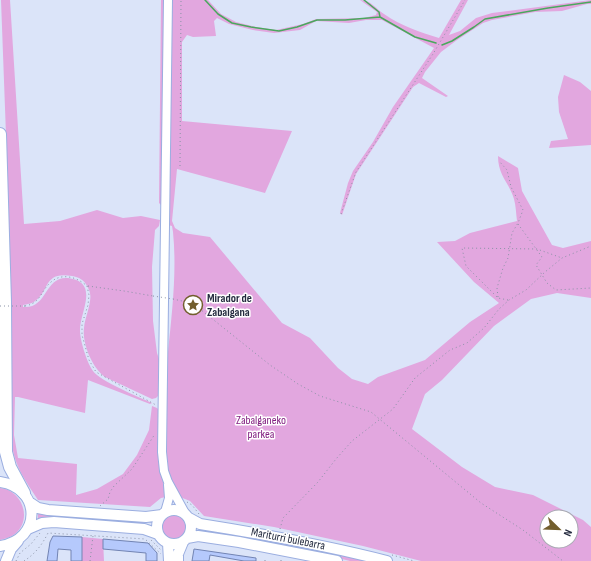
<svg xmlns="http://www.w3.org/2000/svg" width="591" height="561" font-family="'Sofia Sans Condensed',sans-serif">
	<rect width="100%" height="100%" fill="#dbe4f9"/>
	<path fill="#e2a7df" fill-rule="evenodd" d="M1 0H10L24 224 60 221 97 210 123 218 141 216 160 220 159 226 155 230 152 267 153 321 157 353 159 359 158 396 156 398 152 399 105 377C92 368 82 343 84 328 85 318 89 310 90 301 91 295 90 291 87 286 84 280 79 277 72 276 43 271 50 291 35 301 32 304 27 304 23 305V307C48 309 44 276 68 278 101 282 79 313 80 331 80 340 87 363 93 371 100 381 139 397 152 403L150 404 88 380 85 413 18 397H15L14 435 18 458 77 464 76 495 97 489 123 474 137 455 149 430 152 406 157 408 159 410V459L166 497 161 498 150 507 38 500C23 477 13 464 11 436L9 216Z
		M161 0H166L161 205 159 203Z
		M171 0H208L221 14 236 22 256 27 276 30 303 24 316 19 364 18 376 15 377 12 360 0C371 0 376 9 384 14 401 26 420 32 439 38L461 0H468L449 35 460 31 476 18 492 13 591 0V4H587L562 11 535 12 492 20 483 23 457 40 441 52 425 72 422 78 448 96 446 97 419 83 413 87 356 174 342 215 340 213 348 183 353 171 373 142 393 107 434 48 382 20H366L349 23 316 21 300 30 274 33 253 30 229 24 217 18 214 21 216 36 193 37 187 35 182 42V121L292 131 265 193 177 169 172 221 175 228 183 233 210 237 282 323 310 338 338 368 352 379 368 384 378 377 425 360 470 322 499 303 474 282 437 242 455 241 470 233 517 221C516 214 516 206 514 199 509 182 498 176 498 156L518 168 522 191 552 245 563 248 591 241V298L557 293 531 299 494 326 442 380 425 394 412 429 462 467 495 487 533 495 583 520 591 527V561H421L363 546 274 527 204 516 190 501 180 497 168 475 166 458V354L168 352C172 312 177 272 173 232L172 226 168 225ZM547 517H571V541H547Z
		M564 75 580 82 591 91V145L549 148 551 141 568 139 559 112 558 97Z
		M0 488C22 490 33 519 15 534 11 537 5 539 0 540Z
		M38 513 143 520 142 526 38 519Z
		M161 527a13 13 0 1 1 26 0a13 13 0 1 1-26 0Z
		M206 528 264 537 374 561H350L322 554 205 535Z
		M82 537 103 539 104 561H82Z"/>
	<g fill="none" stroke-linecap="round" stroke-linejoin="round">
		<path stroke="#49a85d" stroke-width="1.5" d="M205 0 218 14 232 23 251 27 279 31 297 27 317 20H345L380 17 415 37 436 43
			M364 0 379 12 380 17
			M442 45 452 41 474 27 485 19 548 8 591 2"/>
	</g>
	<path fill="#b5c9fc" stroke="#7284b3" d="M53 536 82 537V561H71V550L58 549 57 561H47L50 542Z
		M103 539 148 543 157 553V561H146V553L103 549Z
		M194 549 256 558V561H244L210 555 209 561H192Z"/>
	<g fill="none" stroke-linecap="round" stroke-linejoin="round">
		<defs>
			<path id="minor" d="M168 0 162 452 164 471 168 482 185 513
				M165 512 169 498 168 485"/>
			<path id="major" d="M0 482C42 488 42 540 0 546
				M29 502 38 508 48 510 146 517 162 515
				M157 527a17 17 0 1 1 34 0a17 17 0 1 1-34 0Z
				M189 518 200 524C263 534 325 545 387 561
				M28 529 42 523 54 522 144 529 158 534
				M187 538 198 536 239 542 337 561
				M168 543 169 561
				M6 561 11 549 18 541
				M178 561V554L183 542"/>
			<path id="highway" d="M0 134 5 302 6 452 10 467 24 493"/>
		</defs>
		<use href="#minor" stroke="#9baee0" stroke-width="10"/>
		<use href="#major" stroke="#9baee0" stroke-width="12"/>
		<use href="#highway" stroke="#9baee0" stroke-width="14"/>
		<path stroke="#8a92a6" stroke-width="1" stroke-dasharray="1 3" stroke-linecap="butt" d="M180 166 181 0
			M341 214 356 172 433 54 465 0
			M518 224 542 257 536 265 547 283 556 290 591 288
			M88 286 124 291 153 296
			M498 297 497 288 503 268 508 258 512 233 518 223 523 210 511 187 507 170 499 161
			M173 299 191 303 195 305 270 365 298 384 320 396 371 412 481 503 523 530 563 561
			M508 300 498 298 466 266 462 248 537 249 562 258
			M25 306C41 303 40 292 50 283 61 272 77 277 87 286L89 295 88 305 82 324V335L89 360 96 372 156 405
			M187 502 192 505 199 514
			M100 506 108 499 110 492 114 486 132 469 155 434
			M280 529 283 518 318 482 336 459 352 441 393 409 415 378 450 350 467 343 484 328 499 309 509 300 526 290 545 272 562 258 591 246
			M151 540 161 550
			M392 555 414 561
			M16 561 20 553 31 544 40 533
			M24 561C35 554 42 545 48 533L145 539 161 554
			M90 561 93 536
			M265 561V557
			M281 561V560"/>
		<use href="#minor" stroke="#fff" stroke-width="8"/>
		<use href="#major" stroke="#fff" stroke-width="10"/>
		<use href="#highway" stroke="#fff" stroke-width="12"/>
		<path stroke="#8a92a6" stroke-width="1" stroke-dasharray="1 3" stroke-linecap="butt" d="M153 296 173 299
			M0 306H25"/>
	</g>
	<defs>
		<symbol id="sight-ring" viewBox="-11 -11 22 22"><circle r="9.5" fill="#fff" stroke="#725e2d" stroke-width="1.5"/><path d="M0-6L1.8-2.2L6-1.7L2.9 1.2L3.7 5.4L0 3.3L-3.7 5.4L-2.9 1.2L-6-1.7L-1.8-2.2Z" fill="#725e2d"/></symbol>
	</defs>
	<g fill-rule="evenodd">
		<use href="#sight-ring" x="182" y="294" width="22" height="22"/>
	</g>
	<g text-anchor="middle" dominant-baseline="central" stroke-width="3" stroke-linejoin="round" paint-order="stroke">
		<g font-size="12" font-weight="bold" fill="#242b3f" stroke="#fff" text-anchor="start">
			<text x="207" y="298">Mirador de<tspan x="207" dy="14">Zabalgana</tspan></text>
		</g>
		<g font-size="12" fill="#832182" stroke="#fff">
			<text x="261" y="420">Zabalganeko<tspan x="261" dy="14">parkea</tspan></text>
		</g>
		<g font-size="12" fill="#242b3f" stroke="#fff">
			<text transform="translate(288 539) rotate(11)">Mariturri bulebarra</text>
		</g>
	</g>
	<g transform="translate(559 529) rotate(113)"><circle r="19" fill="#ffffff" stroke="#a7aab2"/>
	<path d="M0-3L7 15L0 10L-7 15Z" fill="#725e2d"/>
	<text y="-6" font-size="11" font-weight="bold" text-anchor="middle" fill="#242b3f">N</text>
	</g>
</svg>
